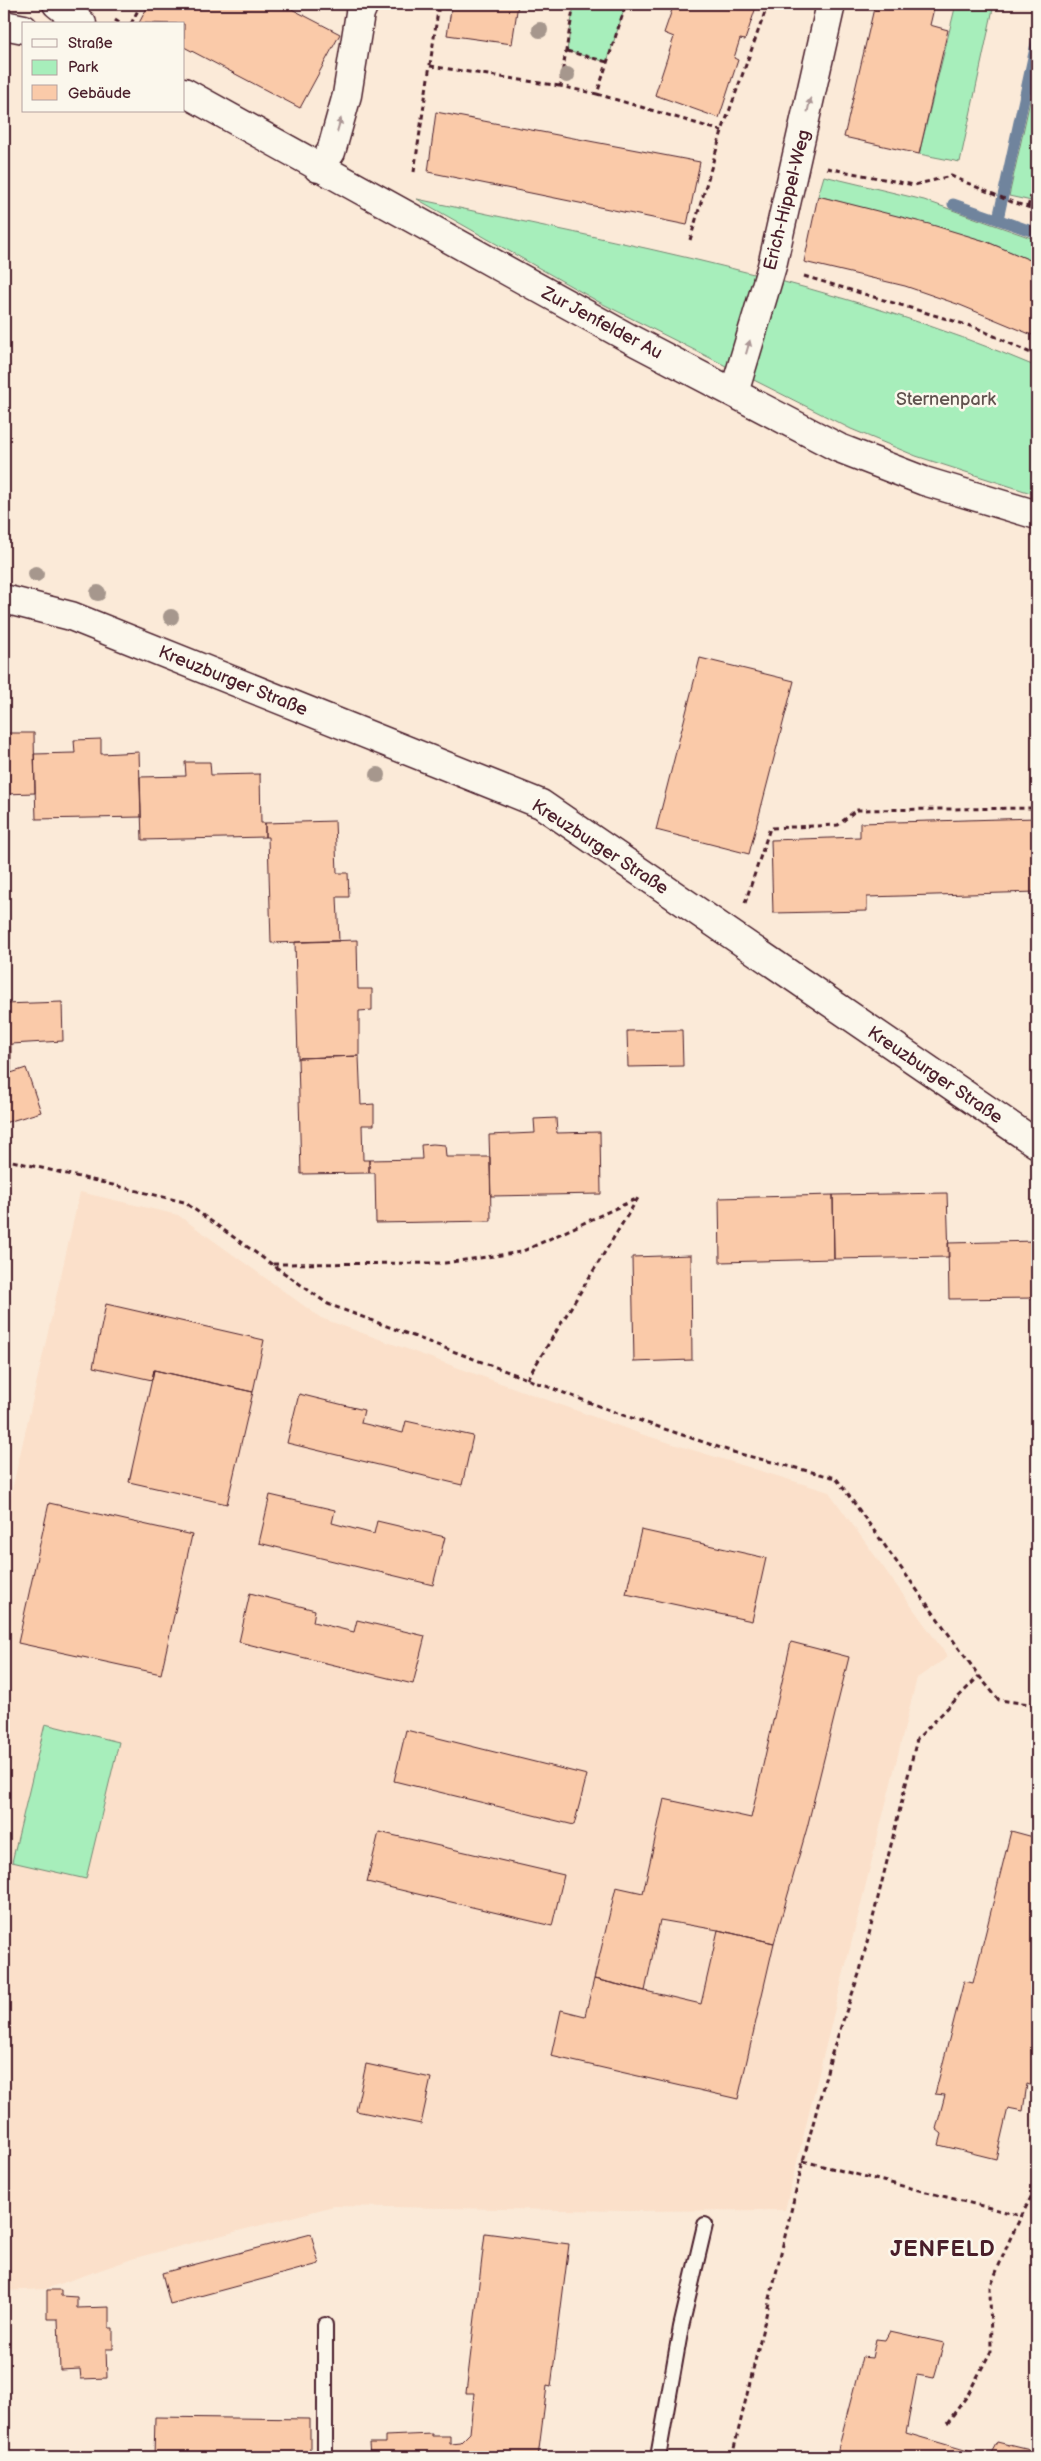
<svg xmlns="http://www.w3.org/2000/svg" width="1041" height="2461" font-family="'Balsamiq Sans',sans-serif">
	<rect width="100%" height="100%" fill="#fbead8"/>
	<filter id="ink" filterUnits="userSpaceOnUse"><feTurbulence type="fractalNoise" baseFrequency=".02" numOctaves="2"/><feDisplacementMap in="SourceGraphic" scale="10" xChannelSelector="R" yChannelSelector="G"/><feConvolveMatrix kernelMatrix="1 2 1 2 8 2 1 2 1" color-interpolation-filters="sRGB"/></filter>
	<g filter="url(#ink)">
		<path fill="#fbe0ca" d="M80 1192 178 1215 321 1318 641 1434 829 1492 948 1657 917 1678 785 2210 625 2211 334 2206 135 2258 45 2289 4 2291V1525Z"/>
		<path fill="#a7eebb" stroke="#788673" d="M574 4H626L607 62 567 51Z
			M956 4H994L960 162 919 154Z
			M1037 69V196L1036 202 1009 196Z
			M824 176 924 200 1037 240V263L985 241 818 196Z
			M417 199C626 244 840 283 1037 367V495L916 456 851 429 599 302Z
			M45 1724 119 1742 86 1879 12 1862Z"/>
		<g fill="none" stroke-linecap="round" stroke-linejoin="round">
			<path stroke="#70849d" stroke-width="11" d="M953 204 1037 233
				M998 219 1037 39"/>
		</g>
		<path fill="#facaa9" stroke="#4a1f2b" d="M149 4H282L340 34 300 108 184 47V24L139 23Z
			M452 4H518L512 44 447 35Z
			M674 4 684 6 685 4H757L745 40 740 39 734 58 738 60 719 118 655 95 674 37 664 33Z
			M875 4H935L930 25 948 30 919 154 844 137Z
			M436 112 700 162 687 225 428 172Z
			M818 196 929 224 985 241 1037 263V337L960 305 905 286 804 262Z
			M700 658 794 681 749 854 656 830Z
			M4 733H34L35 793 4 794Z
			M101 739V754L139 752 141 817 36 819 34 754 75 753 74 740Z
			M185 762H210L211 775 260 774 261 823H265V837L142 840 140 777 186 776Z
			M1037 818V892L867 897V911L773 913 771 840 860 837V823Z
			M335 821 337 873H348L349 897H337L339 941 271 943 268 837H265V823Z
			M357 940 358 989H372V1010L359 1011V1056L298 1058 295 942Z
			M62 1002 63 1041 11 1044V1073L26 1068 41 1112 4 1123V1004Z
			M682 1030 683 1066 628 1067 627 1031Z
			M359 1056 361 1105 374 1104V1125H362L363 1160H369V1173L301 1174 298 1058Z
			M556 1118 557 1133 600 1132 601 1194 491 1196 489 1135 535 1133 534 1119Z
			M433 1144 445 1145 446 1157H490L491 1221 376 1223 375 1173H369V1160L422 1159 421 1145Z
			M947 1193 949 1257 834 1259 833 1195Z
			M833 1195 834 1259 720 1262 719 1198Z
			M1037 1241V1298L949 1299 948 1243Z
			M691 1255 692 1360 634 1362 632 1257Z
			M106 1304 264 1340 253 1392 154 1370 152 1380 93 1367Z
			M154 1370 253 1392 227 1504 129 1482Z
			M299 1394 364 1410 361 1423 403 1433 406 1421 473 1436 462 1485 287 1443Z
			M270 1495 335 1510 332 1523 374 1534 377 1521 445 1537 433 1585 259 1543Z
			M49 1503 192 1535 161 1674 18 1643Z
			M641 1530 766 1558 752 1621 626 1594Z
			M250 1593 315 1610 313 1622 354 1632 357 1620 425 1636 413 1684 239 1642Z
			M791 1642 849 1657 807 1828 774 1943 718 1930 660 1920 645 1991 594 1979 616 1887 643 1893 664 1799 751 1818Z
			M406 1730 587 1775 574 1825 394 1781Z
			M1011 1831 1037 1838V2087L1027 2084 1023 2111 1008 2108 996 2159 939 2145 942 2134 936 2129 945 2095 935 2094 964 1981 973 1983Z
			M379 1832 564 1875 552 1926 367 1882Z
			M718 1930 774 1943 738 2099 551 2056 561 2010 585 2016 594 1979 701 2004Z
			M366 2064 431 2078 421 2124 356 2111Z
			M485 2233 569 2244 551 2387 547 2386 538 2457H370L369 2443H385V2436L432 2434V2436H450V2444L460 2443 470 2433 474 2393H466Z
			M311 2234 319 2264 170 2304 162 2273Z
			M47 2290H61V2296L77 2297V2308L109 2307V2328H113V2349H106L107 2378 81 2379 80 2369 60 2370 58 2319H47Z
			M890 2331 944 2343 934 2378 917 2375 906 2433 989 2457 997 2442 1030 2450 1028 2457H836L862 2357 872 2358 876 2339 885 2340Z
			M155 2417 310 2419V2457H154Z"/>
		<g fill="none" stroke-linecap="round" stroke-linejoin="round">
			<defs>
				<path id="lane" d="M325 2457V2325
					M658 2457 681 2327 705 2225"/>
				<path id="street" d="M57 4 82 24
					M4 25 24 29
					M184 92 636 342 839 448 924 481 1037 515
					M318 168 331 152 347 95 360 13 364 4
					M734 393 772 266 831 4
					M4 599 71 616 541 804 1037 1144"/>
			</defs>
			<use href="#lane" stroke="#4a1f2b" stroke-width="18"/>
			<use href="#street" stroke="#4a1f2b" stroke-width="31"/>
			<path stroke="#4a1f2b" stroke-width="3" stroke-dasharray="5 4" stroke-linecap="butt" d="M574 4 560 86 597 94 626 4
				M115 20 121 24
				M131 24 141 4
				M567 51 607 62
				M430 66 560 86
				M597 94 722 131
				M827 168 914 185 951 176 1012 202 1037 210
				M414 172 439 4
				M1028 207 1037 174
				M690 240 722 131 768 4
				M804 276 977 328 1037 356
				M745 903 770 828 838 825 856 810 1037 808
				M4 1159 184 1202 328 1304 620 1414 736 1453 836 1478 979 1676 999 1700 1037 1705
				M273 1264 445 1263 521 1252 638 1198 527 1379
				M803 2161 1022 2216
				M947 2423 967 2396 991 2351 990 2287 1010 2239 1037 2185
				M732 2457 803 2161 832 2053 860 1971 917 1739 979 1676"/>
			<use href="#lane" stroke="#fbf7ec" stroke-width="14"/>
			<use href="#street" stroke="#fbf7ec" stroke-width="28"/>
		</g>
		<g fill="#a6978d">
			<circle cx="540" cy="30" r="8"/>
			<circle cx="567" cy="75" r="8"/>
			<circle cx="36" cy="574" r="8"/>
			<circle cx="98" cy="593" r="8"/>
			<circle cx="171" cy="617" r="8"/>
			<circle cx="378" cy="775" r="8"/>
		</g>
		<defs><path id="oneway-solid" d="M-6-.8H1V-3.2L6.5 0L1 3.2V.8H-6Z" transform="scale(1.25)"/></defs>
		<g fill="#ab9695">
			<use href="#oneway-solid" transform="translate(809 105) rotate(-78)"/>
			<use href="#oneway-solid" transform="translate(339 125) rotate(-74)"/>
			<use href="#oneway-solid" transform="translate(748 347) rotate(-74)"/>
		</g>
	</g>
	<g text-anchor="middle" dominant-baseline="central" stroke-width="5" stroke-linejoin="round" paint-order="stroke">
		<g font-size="18" fill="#4a1f2b" stroke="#fbf7ec">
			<text transform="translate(787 200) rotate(-76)">Erich-Hippel-Weg</text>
			<text transform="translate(602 323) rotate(28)">Zur Jenfelder Au</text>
			<text transform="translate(233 681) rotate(22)">Kreuzburger Straße</text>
			<text transform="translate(600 847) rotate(33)">Kreuzburger Straße</text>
			<text transform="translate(935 1075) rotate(34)">Kreuzburger Straße</text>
		</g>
		<g font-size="18" fill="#61534f" stroke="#fbf7ec">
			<text x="946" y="399">Sternenpark</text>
		</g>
		<g font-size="22" font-weight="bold" letter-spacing="1" fill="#4a1f2b" stroke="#fbf7ec">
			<text x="943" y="2249">JENFELD</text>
		</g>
	</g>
	<rect width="1041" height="2461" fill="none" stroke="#fbf7ec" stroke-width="20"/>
	<rect x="10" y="10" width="1021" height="2441" fill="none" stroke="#4a1f2b" stroke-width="2" filter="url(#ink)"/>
	<rect x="22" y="22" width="162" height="90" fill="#fbf7ec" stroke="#b4a19f"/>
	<rect x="32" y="39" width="25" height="8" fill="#fbf7ec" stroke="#b4a19f"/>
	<text x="68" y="48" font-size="15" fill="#4a1f2b">Straße</text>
	<rect x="32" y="60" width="25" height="15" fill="#a7eebb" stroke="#b4a19f"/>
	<text x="68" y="72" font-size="15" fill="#4a1f2b">Park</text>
	<rect x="32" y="85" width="25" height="15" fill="#facaa9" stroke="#b4a19f"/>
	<text x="68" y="98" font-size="15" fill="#4a1f2b">Gebäude</text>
</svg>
